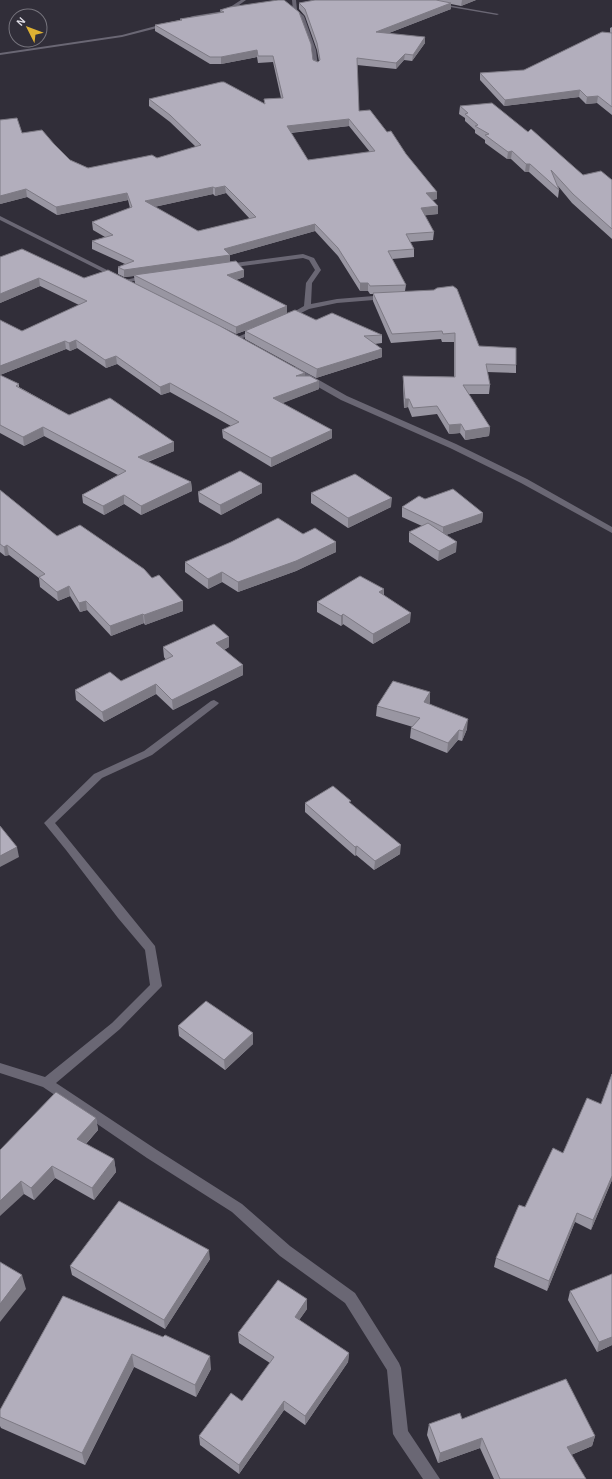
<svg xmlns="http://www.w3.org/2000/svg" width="612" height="1479" font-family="'Alegreya Sans',sans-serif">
	<rect width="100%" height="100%" fill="#312e39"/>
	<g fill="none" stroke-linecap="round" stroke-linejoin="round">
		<path fill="#6a6774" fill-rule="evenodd" d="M241 0H246L228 13 183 21 181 20 193 16 224 11Z
			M292 0H296L297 10 304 16 316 50 318 67 314 66 312 50 300 17 293 11Z
			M409 0H419L499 14 497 15Z
			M167 23 169 25 122 37 0 55V53L122 35Z
			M0 216 119 276 120 277 115 278 0 220Z
			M303 254 314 258 321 270 312 283 311 304 337 299 386 295 389 297 386 299 337 303 309 309 287 320 285 319V317L304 306 306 283 315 270 309 260 303 258 227 268 224 266 227 264Z
			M147 275 150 277 149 278 124 283 121 281Z
			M258 328 260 329V331L238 340 233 339Z
			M290 367H296L347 396 456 444 527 479 612 527V533L521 483 450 448 341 400 290 371Z
			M214 700 219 703 217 705 152 755 102 778 55 823 155 946 162 986 120 1029 56 1083 157 1150 242 1204 290 1246 355 1293 399 1363 401 1368 408 1431 440 1479H423L396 1439 393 1434 387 1370 345 1303 280 1256 232 1212 147 1158 43 1087 0 1073V1063L45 1077 112 1023 150 985 145 950 118 918 66 850 44 823 94 774 144 751 211 701Z"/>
	</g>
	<path fill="#9996a2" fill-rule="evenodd" d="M315 0H476L461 6 451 4V9L389 33 425 43 412 61 404 60 396 69 357 65 359 111 387 132 437 192V199L432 200 438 206V214L424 215 434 232 433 240 410 242 414 249V257L392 259 406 285 405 291 479 346 516 365V373L487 372 490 385 489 394H468L490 427 489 436 465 440 460 433 449 434 437 414 412 417 408 407 404 408 403 385V376L454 377V342H442L441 339 391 343 373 301V294H370L368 291H360L338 256 315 231 230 255V262L244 270V277L236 280 287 313 316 320 382 335V343L375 344 382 357 316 378 245 339V331L250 329 236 334 220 326 305 376 319 381V389L282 403 332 430V438L271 467 223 438 222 430 231 426 170 392 161 395 117 364 106 368 77 348 70 351 66 349 0 375 22 331 79 305 40 286 0 303V257L84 278 135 283 134 276 124 277 118 274V267L125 264 92 249V241L105 237 93 230 92 222 130 208 128 200 57 215 27 197 0 204 22 133 54 144 70 160 88 168 157 158 196 147 170 122 149 106V99L264 103V99L281 98 273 62 258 63 257 57 221 64H210L155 31V25L180 20V19L221 13 220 10 318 62 319 61 317 50 305 16 299 9V3ZM349 126 370 152 308 160 291 133ZM226 193 250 219 198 231 154 207 213 194 215 196Z
		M612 27V115L597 103 586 104 579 97 504 106 480 80V73L524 70 610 33V28Z
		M460 106 528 132 583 175 612 180V239L572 203 558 186 559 190 558 198 529 172H525L511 159H507L485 143V140L475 133V130L465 121V118L459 114Z
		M0 375 19 384V387L69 415 174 451 148 462 191 482 192 491 141 515 124 504 104 515 83 503 82 495 118 475 44 436 24 446 0 433Z
		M0 490 57 536 183 611 145 625 144 623 111 636 87 610 80 612 70 596 58 601 40 587 39 578 9 555 5 556 0 552Z
		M198 492 262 493 221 515 199 502Z
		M311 493 391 507 348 528 311 503Z
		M425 499 483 513 482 522 446 535 456 552 438 561 409 542V532L422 526 402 517V507Z
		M303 534 336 542V552L296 571 238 592 222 582 208 589 185 572V562Z
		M384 589V595L410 622 373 644 343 624 341 626 317 612V602Z
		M163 647H229L224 650 243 675 173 710 156 694 104 722 76 700 75 690 121 681 166 660 164 657Z
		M430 702 429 703 467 729 462 741 458 740 447 753 410 738 411 728 413 727 376 716 377 706Z
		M305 803 351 804 400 854 374 870 356 855 355 856 305 812Z
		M178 1026 253 1033V1044L225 1070 179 1036Z
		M96 1118 98 1130 86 1144 114 1159 116 1172 94 1200 55 1178 34 1200 24 1194 0 1150Z
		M612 1180 591 1230 575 1222 547 1291 494 1267 496 1258Z
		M210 1259 165 1329 72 1275 70 1266Z
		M570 1291 612 1345 597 1352 568 1300Z
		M63 1296 211 1369 196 1397 134 1367 85 1465 1 1428 0 1426V1410Z
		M307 1309 299 1320 349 1353 348 1362 305 1425 284 1410 239 1474 200 1445 199 1436 242 1401 270 1363 239 1343 238 1333Z
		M462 1419 595 1436 592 1446 571 1455 586 1479H494L480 1448 438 1463 427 1435 429 1424Z"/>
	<path fill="#7d7a84" d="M462 0H476L461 6Z
		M451 3V9L376 38V32Z
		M425 37V43L412 61 413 55Z
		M257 50V57L221 64V57Z
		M405 54 404 60 396 69V63Z
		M580 90 579 97 504 106 505 100Z
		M598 96 597 103 586 104 587 97Z
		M349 119V126L287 133V126Z
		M512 151 511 159H507L508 152Z
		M526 164H530L529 172H525Z
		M225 186 226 193 215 196V188Z
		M213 187V194L145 209V201Z
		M26 189 27 197 0 204V196Z
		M437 192V199L426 201V193Z
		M127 193 128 200 57 215 56 207Z
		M438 206V214L420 216 421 208Z
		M315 224V231L230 255V263L134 275V276L124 277V270L224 249Z
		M244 270V277L227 283V275Z
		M39 278 40 286 0 303V294Z
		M360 283H368V291H360Z
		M287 306V314L236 334V327Z
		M76 340 77 348 70 351 69 343Z
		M65 341 66 349 0 375V366Z
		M382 349V357L316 378 317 369Z
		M116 356 117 364 106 368 105 360Z
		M305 373V381L296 376Z
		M319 381V389L273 407V398Z
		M170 383V392L161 395 160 387Z
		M405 399H409L408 407 404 408Z
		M461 424 460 433 449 434V425Z
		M43 427 44 436 24 446 23 437Z
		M490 427 489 436 465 440V431Z
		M332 430V438L271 467V458Z
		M174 442V451L139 465 138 457Z
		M191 482 192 491 141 515V506Z
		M262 484V493L221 515 220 505Z
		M124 495V504L104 515 103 506Z
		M392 498 391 507 348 528V518Z
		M483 513 482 522 443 536V527Z
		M336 542V552L296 571 238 592V582Z
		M457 542 456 552 438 561 439 551Z
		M7 545 9 555 5 556 4 547Z
		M222 572V582L208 589V579Z
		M69 586 70 596 58 601 57 592Z
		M384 589 383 599 379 592Z
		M86 601 87 610 80 612 79 603Z
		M183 601V611L145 625 144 615Z
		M411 613 410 622 373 644V634Z
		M143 614 144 623 111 636 110 626Z
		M343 614V624L341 626V616Z
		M229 637V647L217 653 216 643Z
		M243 665V675L173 710 172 700Z
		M156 684V694L104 722 102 712Z
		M430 692V702L424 712V702Z
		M468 719 467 729 462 741 463 731Z
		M459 730 458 740 447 753 448 743Z
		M401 845 400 854 374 870 375 861Z
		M357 846 356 855 355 856V847Z
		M17 847 19 857 0 867V856Z
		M253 1033V1044L225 1070 224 1060Z
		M96 1118 98 1130 79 1151 77 1139Z
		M114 1159 116 1172 94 1200 92 1188Z
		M52 1166 55 1178 34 1200 31 1188Z
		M612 1176V1180L591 1230 593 1220Z
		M21 1181 24 1194 0 1216V1201Z
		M577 1213 575 1222 547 1291 549 1281Z
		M209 1250 210 1259 165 1329 164 1320Z
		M22 1275 26 1289 0 1322V1304Z
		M307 1299V1309L295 1326V1317Z
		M612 1337V1345L597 1352 599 1342Z
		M349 1353 348 1362 305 1425V1416Z
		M132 1354 134 1367 85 1465 82 1453Z
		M210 1356 211 1369 196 1397 195 1385Z
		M284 1401V1410L239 1474V1465Z
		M595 1436 592 1446 564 1458 567 1447Z
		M482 1438 480 1448 438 1463 440 1453Z"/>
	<path fill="#b2aebc" stroke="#7d7a84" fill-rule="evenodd" d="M278 0H284L299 12 311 44 313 60 318 62 320 60 317 43 305 9 299 3 315 0H436L451 3 376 32 425 37 413 55 405 54 396 63 357 58 359 111 370 110 387 132 391 131 406 154 437 192 426 193 438 206 421 208 434 232 406 234 414 249 388 251 406 285 370 286 368 283H360L338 248 315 224 224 249 230 255 124 270 118 267 134 261 92 241 113 235 92 222 132 207 127 193 56 207 26 189 0 196V120L17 118 22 133 42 130 54 144 70 160 88 168 152 155 157 158 201 145 170 115 149 99 221 82H224L265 104 264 99 283 98 273 56H258L257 50 221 57H210L155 25 182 20 180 19 224 12 220 10 230 7ZM349 119 375 151 308 160 287 126ZM225 186 256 217 198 231 145 201 213 187 215 188Z
		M602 32 612 33V107L598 96 587 97 580 90 505 100 480 73 524 70Z
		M492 103 528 132 531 129 583 175 601 171 612 180V229L573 194 551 170 559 190 530 164H526L512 151 508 152 485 135 489 134 475 126 478 125 465 114 468 113 460 106Z
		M22 249 84 278 108 270 220 326 305 373 296 376H310L319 381 273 398 332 430 271 458 222 430 239 422 170 383 160 387 116 356 105 360 76 340 69 343 65 341 0 366V320L22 331 87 301 39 278 0 294V257Z
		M236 261 244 270 227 275 287 306 236 327 134 275Z
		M453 286 457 289 479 346 516 348V365L486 364 490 385H463L490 427 465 431 461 424 449 425 437 406 413 408 409 399H405L403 376 455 377V333L443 334 442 331 392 334 373 293 434 290 437 288Z
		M295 310 316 320 332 313 382 335 364 336 382 349 317 369 245 331Z
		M0 375 19 384 16 386 69 415 110 398 174 442 138 457 191 482 141 506 124 495 103 506 82 495 126 471 43 427 23 437 0 425Z
		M240 471 262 484 220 505 198 492Z
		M355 474 392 498 348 518 311 493Z
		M453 489 483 513 443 527 402 507 419 496 425 499Z
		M0 490 57 536 80 525 144 569 152 578 159 575 183 601 144 615 143 614 110 626 86 601 79 603 69 586 57 592 39 577 45 574 7 545 4 547 0 544Z
		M278 518 303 534 315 528 336 542 296 561 238 582 222 572 208 579 185 562 231 542Z
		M428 523 457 542 439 551 409 532Z
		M360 576 384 589 379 592 411 613 373 634 343 614 341 616 317 602Z
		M214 624 229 637 216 643 243 665 172 700 156 684 102 712 75 690 110 672 121 681 173 656 163 647Z
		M393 681 430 692 424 702 468 719 463 731 459 730 448 743 411 728 420 718 377 706Z
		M333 786 351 801 349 802 401 845 375 861 357 846 355 847 305 803Z
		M0 826 17 847 0 856Z
		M206 1001 253 1033 224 1060 178 1026Z
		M612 1074V1176L593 1220 577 1213 549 1281 496 1258 519 1205 525 1207 553 1148 563 1153 587 1098 601 1104Z
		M56 1092 96 1118 77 1139 114 1159 92 1188 52 1166 31 1188 21 1181 0 1201V1150Z
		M119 1201 209 1250 164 1320 70 1266Z
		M0 1262 22 1275 0 1304Z
		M612 1274V1337L599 1342 570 1291Z
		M278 1280 307 1299 295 1317 349 1353 305 1416 284 1401 239 1465 199 1436 231 1393 242 1401 274 1357 238 1333Z
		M63 1296 163 1337 165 1335 210 1356 195 1385 132 1354 82 1453 0 1417V1410Z
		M566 1379 595 1436 567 1447 586 1479H500L482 1438 440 1453 429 1424 460 1413 462 1419Z"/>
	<g transform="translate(28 28) rotate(312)"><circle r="19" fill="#312e39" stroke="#76747d"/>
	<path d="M0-3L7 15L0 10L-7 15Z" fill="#deb133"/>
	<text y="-6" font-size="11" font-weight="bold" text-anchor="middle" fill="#dedce4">N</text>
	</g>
</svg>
